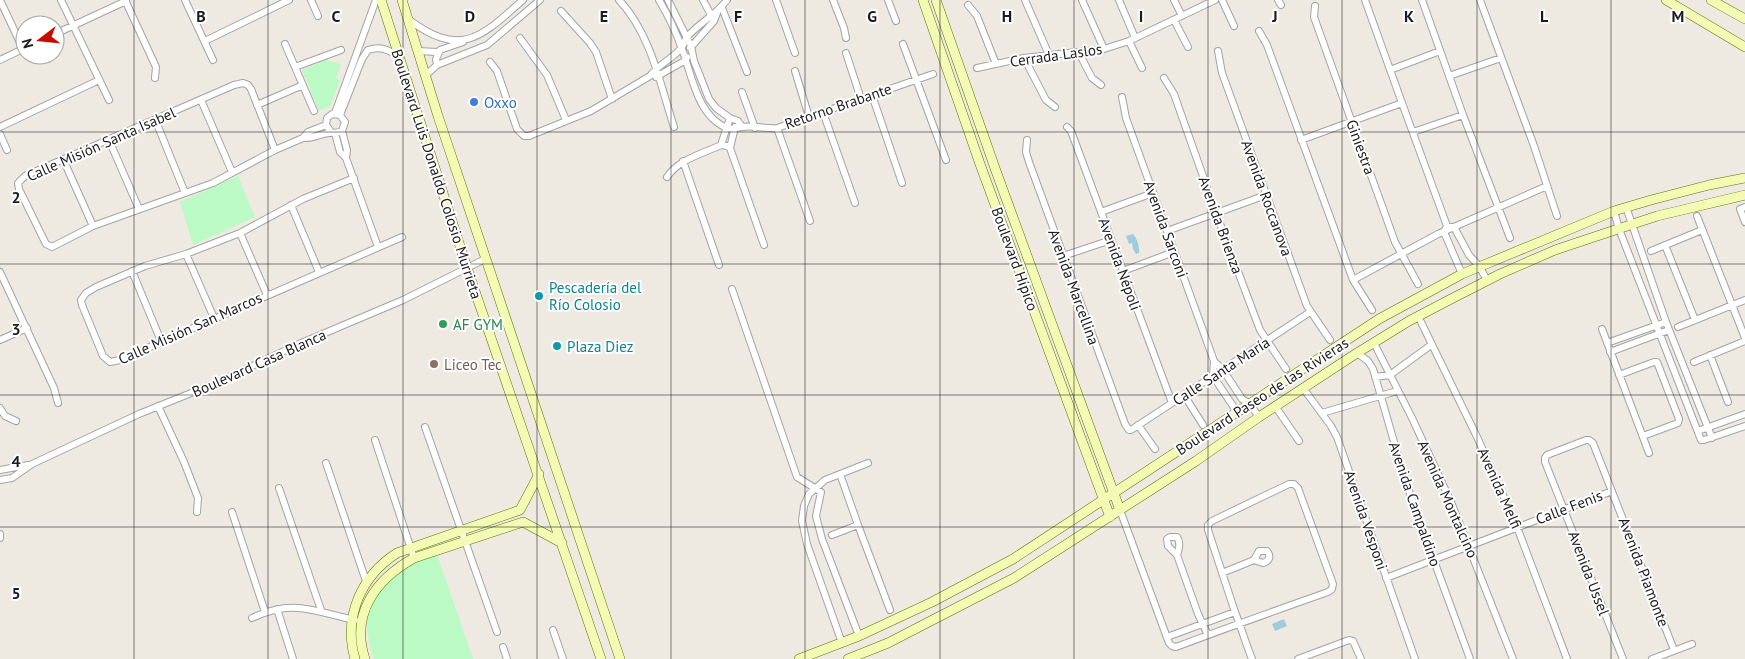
<svg xmlns="http://www.w3.org/2000/svg" width="1745" height="659" font-family="'PT Sans',sans-serif">
	<rect width="100%" height="100%" fill="#eeeae1"/>
	<path fill="#bcfac5" d="M326 60 341 64 336 78 340 80 330 106 319 111 302 70Z
		M238 176 255 217 193 245 180 202Z
		M437 554 473 659H374C362 624 363 601 394 577 399 572 405 566 412 563 420 559 429 557 437 554Z"/>
	<path fill="#a0ccdd" d="M1133 234C1137 238 1140 247 1139 253L1136 254 1133 249 1132 243 1129 244 1126 236Z
		M1284 619 1287 626 1275 631 1272 624Z"/>
	<g fill="none" stroke-linecap="round" stroke-linejoin="round">
		<defs>
			<path id="street" d="M0 0 23 49
				M61 0 109 100
				M125 0 156 67 155 78
				M185 0 213 60
				M311 0 318 16
				M619 0C651 34 660 84 674 127
				M659 0C668 15 676 32 682 49 692 75 697 116 727 128 733 130 736 128 742 127 753 125 765 129 777 128L933 74
				M668 0 691 46 694 61 709 99 716 108 730 118 738 121 742 127
				M703 0 712 17
				M776 0 795 53
				M833 0 844 28 846 38
				M888 0 896 21
				M1025 0 1049 55
				M1082 0 1104 49
				M1119 0 1135 38
				M1174 0 1182 16
				M1222 0 1234 26
				M1278 0 1281 5
				M1422 0 1463 115 1510 238
				M1480 0 1534 146 1557 216
				M968 5 977 16 996 64
				M1315 6 1314 17 1395 242 1418 284
				M722 8 747 72
				M561 11 590 43 596 52 612 99
				M408 19C461 59 481 37 523 0
				M1174 20 1188 47
				M1259 31 1267 45 1353 280 1438 234 1547 186
				M55 34 126 1
				M520 38 547 75 566 120
				M205 41 289 0
				M1129 41 1142 68
				M285 44 314 111
				M903 44 946 160
				M690 48 714 21 717 13
				M418 51 437 52
				M1218 51 1222 73 1307 306 1330 340
				M846 53 861 99
				M1079 53 1092 78 1101 85
				M1024 58 1046 100 1055 107
				M0 60 25 48
				M490 62 497 71 517 129 524 136H529L591 111 650 76C659 64 674 58 682 47 684 44 685 40 687 37 699 23 716 15 727 0
				M437 65 436 59 440 50 463 42
				M295 67 341 50
				M977 68 1024 58 1104 49 1129 41 1215 0
				M1390 70 1440 51
				M795 71 809 117
				M425 76 437 65 487 45 540 0
				M1449 76 1501 58
				M656 77 686 60 687 57
				M1164 78 1174 94 1216 213 1260 330 1286 369
				M742 92 755 128
				M872 95 902 183
				M1122 97 1126 118 1214 361 1213 376 1237 412
				M201 100 232 172
				M1402 103 1447 226 1444 232 1462 274
				M257 105 303 85
				M823 112 855 203
				M335 113 376 0
				M340 115 362 59 368 50C380 46 387 49 398 56
				M155 119 185 193
				M0 127 99 80
				M1067 127 1071 131 1172 403
				M777 128 810 221
				M342 131 347 150 346 158 378 247
				M1413 132 1463 115
				M335 133 340 152 346 158
				M0 134 7 150
				M303 138C313 139 319 134 329 133 334 132 336 134 342 131L345 122 340 115 332 114 327 118 326 125 331 132
				M109 140 139 209
				M1027 140 1026 152 1029 162 1125 424 1129 430H1131L1310 312
				M1301 140 1402 103 1365 0
				M721 145 730 118
				M730 148 764 245
				M730 148 735 127
				M275 150 251 89 248 85 243 83 234 85 25 176 18 183 19 189 44 240 46 244 52 247 93 226 213 183 275 150 303 138 308 132 326 125
				M63 159 93 226
				M683 161 719 265
				M667 177C679 159 702 154 721 145L727 146 730 148
				M354 178 303 199 240 233 186 254 145 266 96 287 86 293 81 300 82 305 103 356 110 362 120 360 402 237
				M291 205 319 272
				M1626 207 1666 322 1712 438
				M1745 207 1740 209 1745 222
				M1614 211 1619 229 1701 440H1704L1745 426
				M1101 212 1153 193
				M1697 216 1745 338
				M1451 227H1454L1469 255 1479 266 1487 280
				M1167 231 1266 195
				M240 233 267 295
				M1665 245 1695 320
				M1651 251 1702 230
				M186 254 214 318
				M1063 256 1111 240
				M132 271 161 341
				M1123 271 1174 252
				M0 272 54 388 58 403
				M1353 280 1372 310
				M732 289 797 477 821 492 816 516 822 539 859 636
				M1421 322 1478 439 1517 527 1567 659
				M1678 327 1745 300
				M1602 329 1649 453
				M0 340 27 328
				M1374 343 1412 418 1451 502 1513 659
				M1607 343 1666 322
				M1610 352 1669 330
				M1357 353 1368 361 1373 369 1403 473 1418 517 1470 659
				M1710 355 1728 402
				M1214 361 1223 370 1242 399 1250 404 1259 417
				M1694 362 1745 341
				M1619 375 1654 362H1657L1679 419 1678 423 1643 436
				M1375 377 1390 375 1431 345
				M1303 388 1331 426 1337 437 1415 659
				M1184 395 1203 425
				M158 406 184 462 198 498 197 512
				M1275 406 1299 441
				M0 408 5 416 16 421
				M1322 413 1397 391
				M1138 425 1155 449
				M425 427 497 632
				M1698 431 1745 414
				M375 440 414 558
				M326 463 366 581
				M0 470 28 465
				M0 480 12 478 32 464 139 414 216 383 299 344 403 300 485 259
				M279 488 321 610
				M1120 510 1169 643 1172 646 1176 647C1226 628 1277 610 1328 592L1332 589 1333 584 1298 488 1294 484H1289L1212 521 1208 525V530L1235 612C1241 627 1246 644 1252 659
				M232 512 265 612
				M858 525 890 610
				M0 534V538
				M832 535 858 525 840 474
				M1177 555C1179 549 1181 543 1177 537H1170L1167 539 1168 546 1177 555 1198 614 1208 635
				M1222 573 1254 560 1259 551H1267C1271 556 1270 561 1263 563L1254 560
				M1386 578 1612 491
				M277 609 293 659
				M252 618C294 598 315 612 355 620
				M553 630 563 659
				M1167 637 1235 612
				M842 643 807 544 802 521 804 506 809 494 825 480 868 463
				M503 647 507 659
				M1298 659 1349 640 1353 641 1361 659
				M1623 659 1545 462V458L1547 455 1586 440H1589L1593 443 1674 650
				M1652 659 1692 644"/>
			<path id="secondary" d="M381 0 467 268 601 659
				M402 0 438 116 620 659
				M923 0 980 164 1110 517
				M936 0 996 171 1120 510
				M1666 0 1745 47
				M1711 0 1745 19
				M355 659C343 617 361 576 397 553L520 510 539 474
				M365 659C350 614 376 579 414 558L523 522 562 543
				M799 659 859 636 932 602 1013 559 1379 319 1462 274 1614 211 1651 200 1709 185 1745 178
				M848 659 888 643 1014 578 1196 461 1259 417 1357 353 1409 321 1451 299 1500 274 1555 250 1657 216 1745 195"/>
		</defs>
		<use href="#street" stroke="#a3a3a3" stroke-width="8"/>
		<use href="#secondary" stroke="#617303" stroke-width="10"/>
		<use href="#street" stroke="#fff" stroke-width="6"/>
		<use href="#secondary" stroke="#f3fab3" stroke-width="9"/>
	</g>
	<path fill="none" stroke="#1c1c1c" stroke-width="1" stroke-opacity="0.55" d="M134 0V659M268 0V659M403 0V659M537 0V659M671 0V659M805 0V659M940 0V659M1074 0V659M1208 0V659M1342 0V659M1477 0V659M1611 0V659M0 132H1745M0 264H1745M0 395H1745M0 527H1745"/>
	<circle fill="#3f7fe0" stroke="#fff" stroke-width="2" cx="474" cy="102" r="5"/>
	<g fill="#0f9aa8" stroke="#fff" stroke-width="2">
		<circle cx="539" cy="296" r="5"/>
		<circle cx="557" cy="346" r="5"/>
	</g>
	<circle fill="#2e9e5b" stroke="#fff" stroke-width="2" cx="443" cy="324" r="5"/>
	<circle fill="#8d6e63" stroke="#fff" stroke-width="2" cx="434" cy="364" r="5"/>
	<g text-anchor="middle" dominant-baseline="central" stroke-width="4" stroke-linejoin="round" paint-order="stroke">
		<g font-size="15" fill="#1c1c1c" stroke="#fff">
			<text transform="translate(1056 55) rotate(-8)">Cerrada Laslos</text>
			<text transform="translate(838 106) rotate(-19)">Retorno Brabante</text>
			<text transform="translate(101 144) rotate(-24)">Calle Misión Santa Isabel</text>
			<text transform="translate(1361 147) rotate(70)">Giniestra</text>
			<text transform="translate(437 174) rotate(72)">Boulevard Luis Donaldo Colosio Murrieta</text>
			<text transform="translate(1267 198) rotate(70)">Avenida Roccanova</text>
			<text transform="translate(1221 225) rotate(70)">Avenida Brienza</text>
			<text transform="translate(1166 229) rotate(70)">Avenida Sarconi</text>
			<text transform="translate(1015 259) rotate(70)">Boulevard Hípico</text>
			<text transform="translate(1120 264) rotate(70)">Avenida Népoli</text>
			<text transform="translate(1074 287) rotate(70)">Avenida Marcellina</text>
			<text transform="translate(190 328) rotate(-24)">Calle Misión San Marcos</text>
			<text transform="translate(259 363) rotate(-24)">Boulevard Casa Blanca</text>
			<text transform="translate(1221 371) rotate(-33)">Calle Santa María</text>
			<text transform="translate(1262 396) rotate(-33)">Boulevard Paseo de las Rivieras</text>
			<text transform="translate(1500 488) rotate(66)">Avenida Melfi</text>
			<text transform="translate(1448 499) rotate(66)">Avenida Montalcino</text>
			<text transform="translate(1415 504) rotate(71)">Avenida Campaldino</text>
			<text transform="translate(1569 507) rotate(-21)">Calle Fenis</text>
			<text transform="translate(1366 520) rotate(71)">Avenida Vesponi</text>
			<text transform="translate(1644 572) rotate(69)">Avenida Piamonte</text>
			<text transform="translate(1589 573) rotate(69)">Avenida Ussel</text>
		</g>
		<g font-size="15" fill="#366cbe" stroke="#fff" text-anchor="start">
			<text x="484" y="102">Oxxo</text>
		</g>
		<g font-size="15" fill="#0d838f" stroke="#fff" text-anchor="start">
			<text x="549" y="287">Pescadería del<tspan x="549" dy="17">Río Colosio</tspan></text>
			<text x="567" y="346">Plaza Diez</text>
		</g>
		<g font-size="15" fill="#27864d" stroke="#fff" text-anchor="start">
			<text x="453" y="324">AF GYM</text>
		</g>
		<g font-size="15" fill="#785e54" stroke="#fff" text-anchor="start">
			<text x="444" y="364">Liceo Tec</text>
		</g>
	</g>
	<g font-size="16" text-anchor="middle" font-weight="bold" fill="#1c1c1c" stroke="#fff" stroke-width="4" stroke-linejoin="round" paint-order="stroke">
		<text x="201" y="22">B</text>
		<text x="336" y="22">C</text>
		<text x="470" y="22">D</text>
		<text x="604" y="22">E</text>
		<text x="738" y="22">F</text>
		<text x="872" y="22">G</text>
		<text x="1007" y="22">H</text>
		<text x="1141" y="22">I</text>
		<text x="1275" y="22">J</text>
		<text x="1409" y="22">K</text>
		<text x="1544" y="22">L</text>
		<text x="1678" y="22">M</text>
		<text x="16" y="203">2</text>
		<text x="16" y="335">3</text>
		<text x="16" y="467">4</text>
		<text x="16" y="599">5</text>
	</g>
	<g transform="translate(40 40) rotate(254)"><circle r="24" fill="#ffffff" stroke="#a4a4a4"/>
	<path d="M0-4L9 19L0 12L-9 19Z" fill="#c80b00"/>
	<text y="-8" font-size="14" font-weight="bold" text-anchor="middle" fill="#1c1c1c">N</text>
	</g>
</svg>
